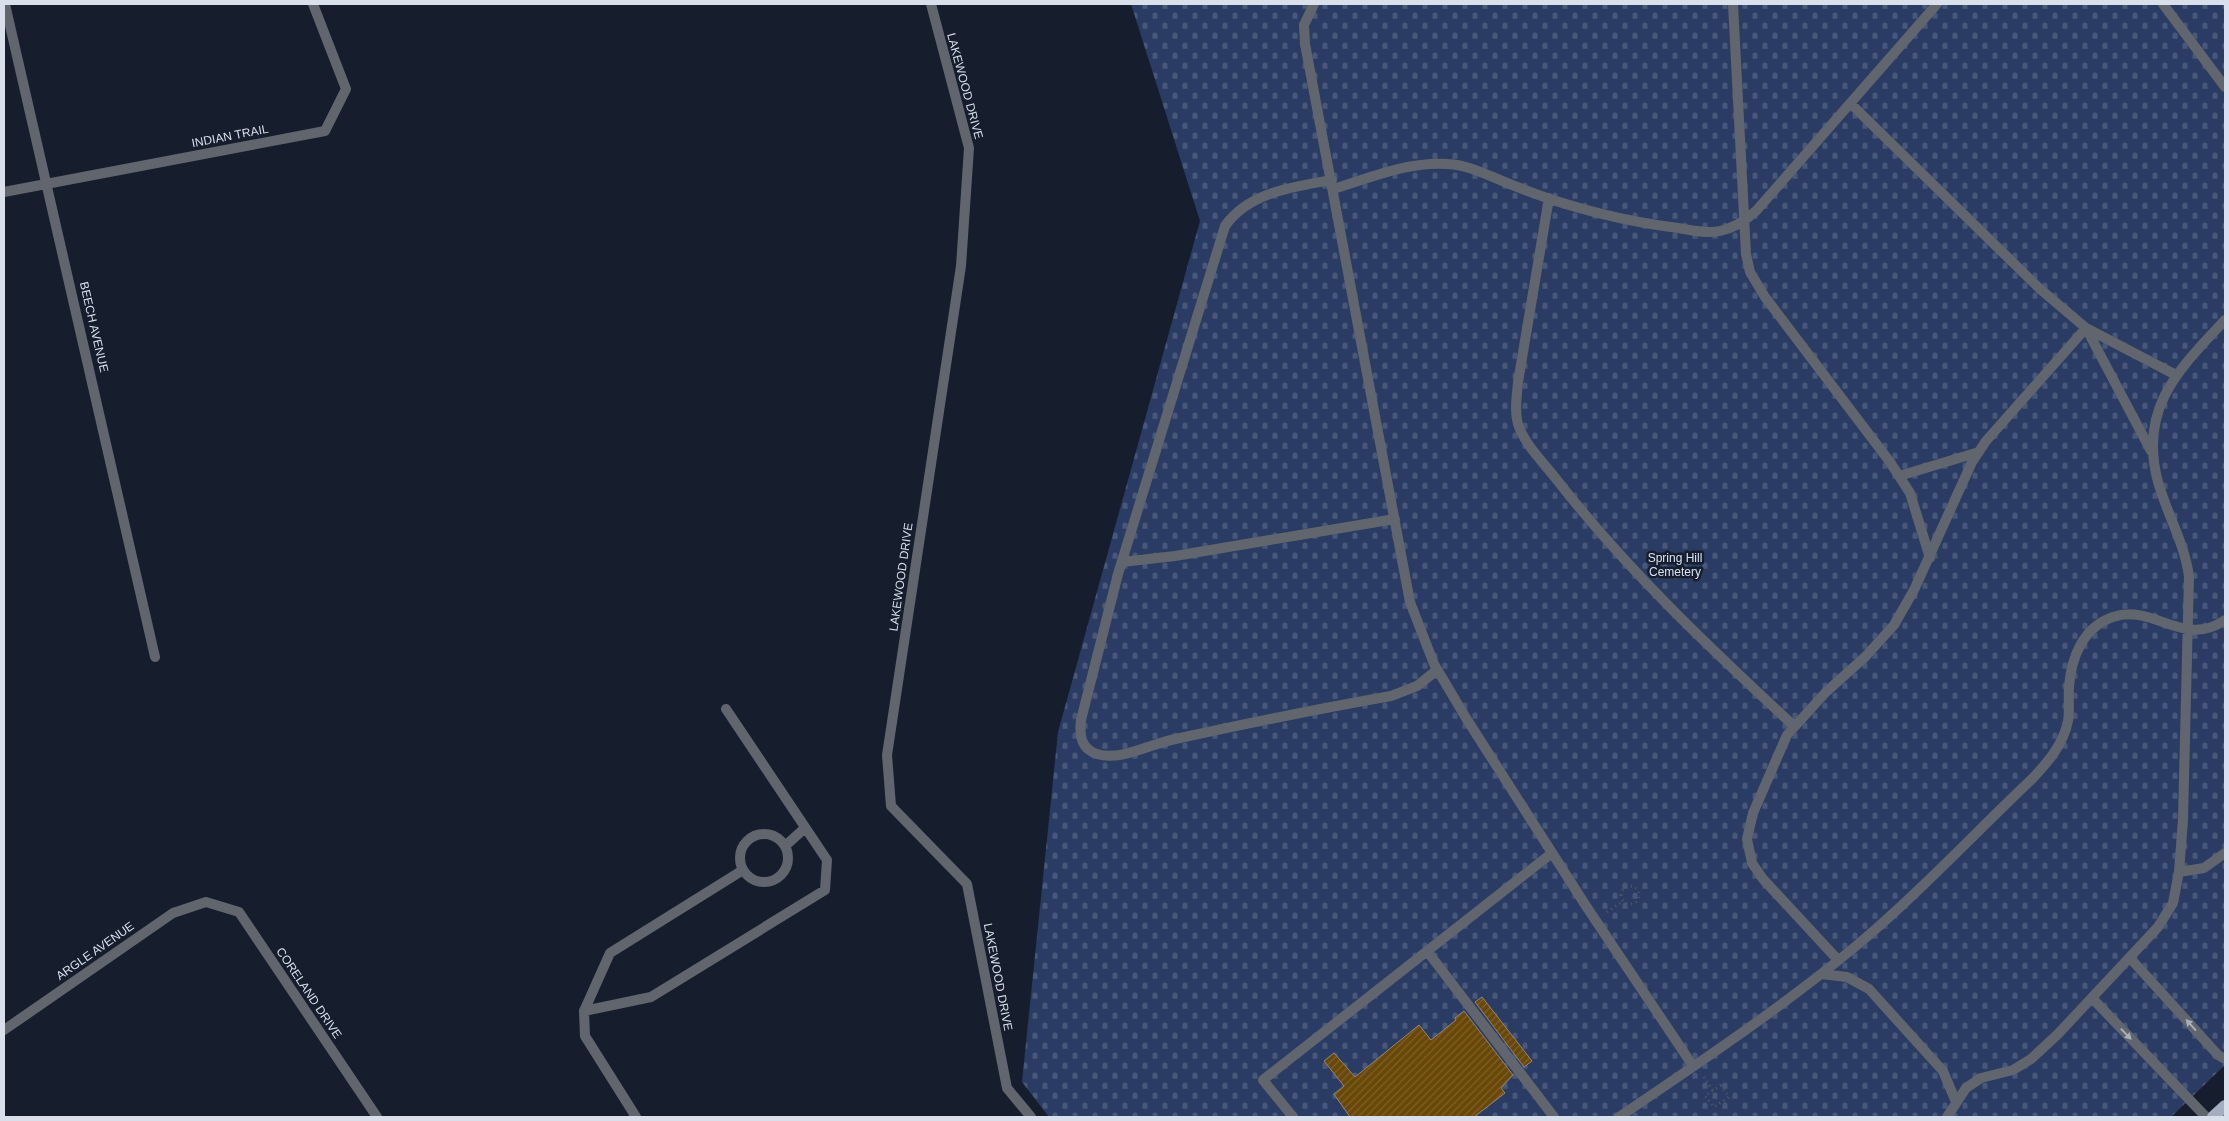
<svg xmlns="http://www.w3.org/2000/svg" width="2229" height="1121" font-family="Arial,sans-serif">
	<defs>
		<pattern id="cemetery-stones" width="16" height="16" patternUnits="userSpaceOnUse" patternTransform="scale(1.25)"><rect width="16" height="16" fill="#2a3c63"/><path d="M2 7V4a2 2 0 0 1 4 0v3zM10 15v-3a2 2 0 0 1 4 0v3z" fill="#48587a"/></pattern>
		<pattern id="building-hatch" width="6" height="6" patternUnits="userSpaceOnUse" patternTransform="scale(1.25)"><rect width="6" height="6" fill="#694707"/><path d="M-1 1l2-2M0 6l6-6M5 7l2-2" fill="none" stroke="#7e612b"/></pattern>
	</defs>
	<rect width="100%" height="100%" fill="#161e2e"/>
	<path fill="url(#cemetery-stones)" d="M1131 4H2225V1065L2171 1117H1049L1022 1082 1058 732 1200 221Z"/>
	<path fill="url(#building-hatch)" stroke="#958773" d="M1482 997 1532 1061 1524 1067 1475 1002Z
		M1464 1011 1513 1075 1501 1088 1505 1093 1474 1117H1350L1334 1094 1344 1086 1324 1061 1334 1053 1355 1077 1419 1025 1431 1040 1456 1020 1455 1018Z"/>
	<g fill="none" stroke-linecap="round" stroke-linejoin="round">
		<path stroke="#515968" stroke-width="3" stroke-dasharray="1 4" stroke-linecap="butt" d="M1621 895a9 9 0 1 1 18 0a9 9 0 1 1-18 0Z
			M1607 912 1623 901
			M1704 1077 1713 1091
			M1721 1085 1729 1097 1714 1107 1705 1096Z"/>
		<path stroke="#61666e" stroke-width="10" d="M1314 4 1304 25 1305 44 1410 602 1434 664 1466 718 1586 906 1693 1066
			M1733 4 1746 254 1750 272 1765 297 1890 462 1910 493 1930 558
			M2163 4 2225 87
			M1851 104 2040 289 2086 328 2176 375
			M1332 180C1293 187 1249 192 1225 226L1118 574 1081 720C1079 735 1081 749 1097 754 1120 761 1149 745 1171 740 1244 724 1317 709 1391 696L1417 686 1437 670
			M1333 189C1370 178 1409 161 1448 164 1472 165 1497 180 1520 188 1571 208 1624 221 1678 228 1691 230 1707 234 1720 231 1734 228 1746 220 1756 211L1937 4
			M1549 198 1518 382C1517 396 1514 410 1518 424 1524 444 1544 463 1557 480 1627 570 1710 648 1794 726
			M1899 476 1979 452
			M1122 562 1175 556 1395 519
			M740 858a24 24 0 1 1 48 0a24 24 0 1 1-48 0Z
			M785 846 805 828
			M2179 872 2204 868 2225 853
			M1427 951 1554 1117
			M2130 958 2218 1055 2225 1059
			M1838 960 1763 879 1752 863 1747 839 1753 813 1787 735 1826 692 1865 657 1894 625 1914 590 1972 462 1986 441 2086 328 2151 451
			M1821 974 1847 977 1869 989 1943 1071 1956 1102
			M2092 998 2206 1117
			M584 1011 610 953 743 870
			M636 1117 585 1036 584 1011 651 997 825 890 827 860 726 709
			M1293 1117 1263 1080 1552 853
			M1619 1117C1699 1063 1781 1008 1856 946 1918 894 1974 834 2032 779 2048 762 2063 745 2068 721 2070 710 2068 698 2069 687 2071 658 2083 627 2113 617 2154 603 2183 649 2225 620
			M1947 1117 1966 1088 1981 1078 2013 1070 2031 1059 2058 1034 2158 927 2173 903 2179 872 2183 819 2189 576C2184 542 2167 514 2158 482 2138 408 2179 369 2225 320"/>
		<path stroke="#61666e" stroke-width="10" d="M5 4 155 657
			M931 4 969 148 961 266 887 755 891 806 967 884 1007 1088 1031 1117
			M4 192 325 131 346 89 313 4
			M4 1030 173 913 206 902 239 912 377 1117"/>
		<path stroke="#a4aec1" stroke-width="12" d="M2213 1117 2225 1106"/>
	</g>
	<defs><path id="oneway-solid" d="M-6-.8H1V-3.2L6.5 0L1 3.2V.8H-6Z" transform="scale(1.25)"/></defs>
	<g fill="#a9afb9">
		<use href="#oneway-solid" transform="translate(2191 1025) rotate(-132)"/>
		<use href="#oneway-solid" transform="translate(2126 1034) rotate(46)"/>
	</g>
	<g text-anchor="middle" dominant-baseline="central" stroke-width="5" stroke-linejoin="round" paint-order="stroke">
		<g font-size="12" fill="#d9dfeb" stroke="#161e2e">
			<text transform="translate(965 86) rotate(75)">LAKEWOOD DRIVE</text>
			<text transform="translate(230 136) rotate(-11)">INDIAN TRAIL</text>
			<text transform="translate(94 327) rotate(77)">BEECH AVENUE</text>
			<text transform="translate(901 577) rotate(-82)">LAKEWOOD DRIVE</text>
			<text transform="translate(95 951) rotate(-35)">ARGLE AVENUE</text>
			<text transform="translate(998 977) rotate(79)">LAKEWOOD DRIVE</text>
			<text transform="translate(309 993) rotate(56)">CORELAND DRIVE</text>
		</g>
		<g font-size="12" fill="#d8e1f4" stroke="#161e2e">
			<text x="1675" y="558">Spring Hill<tspan x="1675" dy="14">Cemetery</tspan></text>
		</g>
	</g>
	<rect width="2229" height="1121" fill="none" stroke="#d9dfeb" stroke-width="10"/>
</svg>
